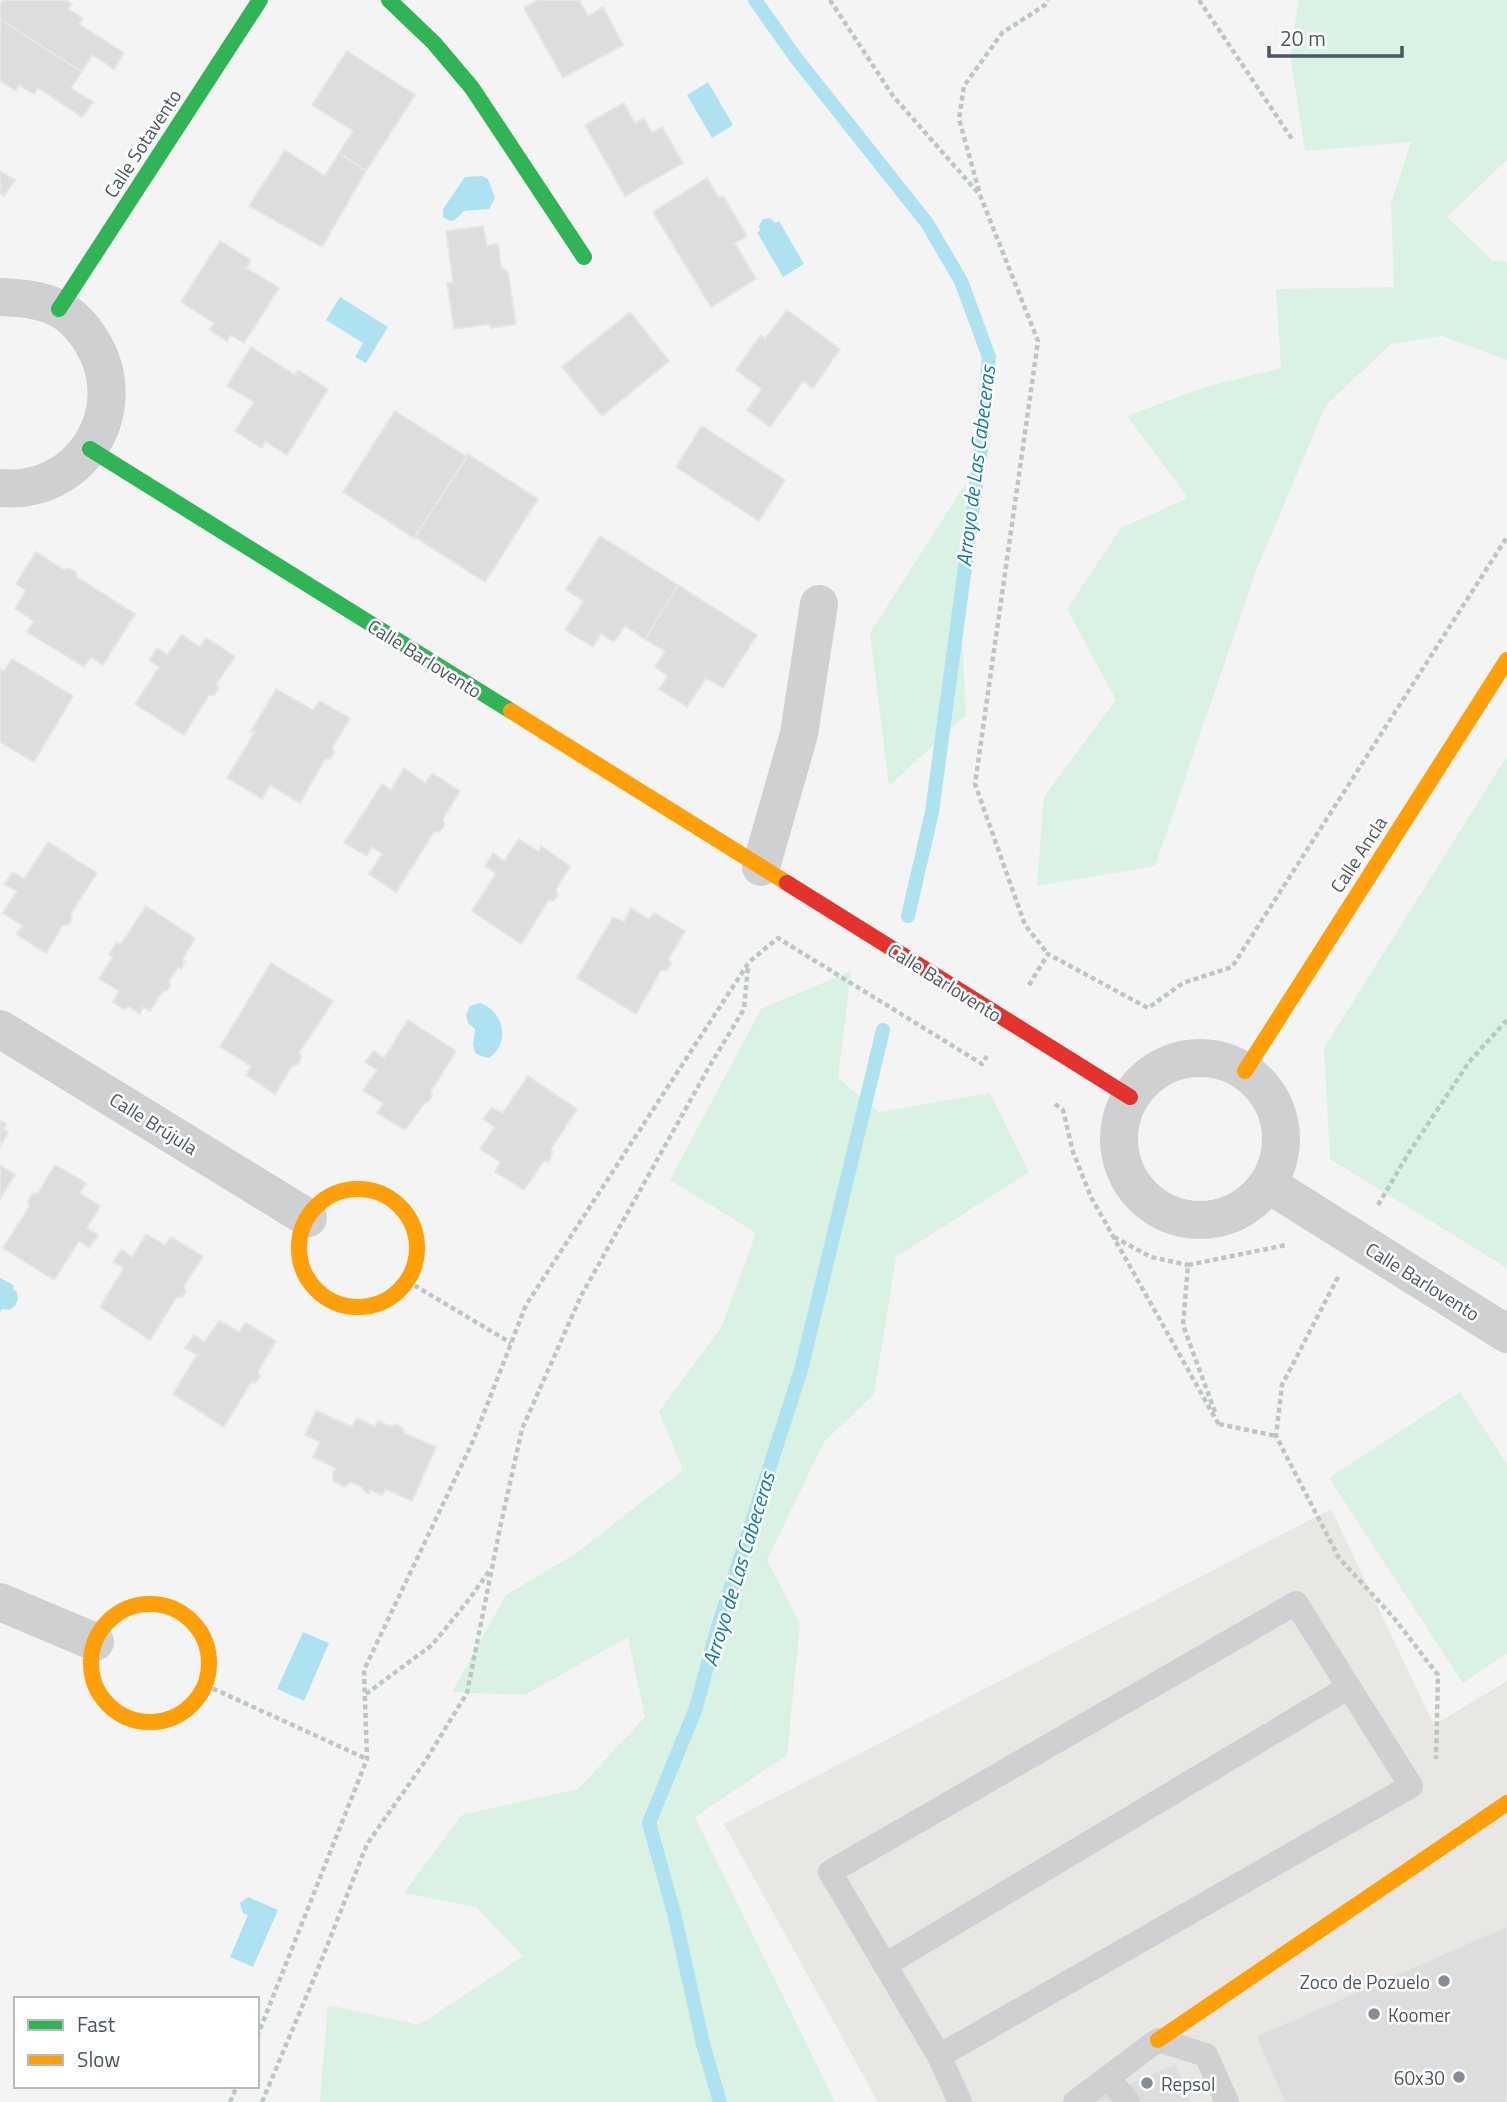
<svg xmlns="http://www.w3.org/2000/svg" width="1507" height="2102" font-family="'Titillium Web',sans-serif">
	<rect width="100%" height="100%" fill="#f4f4f4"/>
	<path fill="#e8e7e3" d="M1331 1509 1434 1725 1507 1681V2102H878L724 1824Z"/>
	<path fill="#d9f2e3" d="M1299 0H1507V160L1447 217 1493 261 1507 262V360L1442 336 1391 344 1326 405 1257 568 1155 866 1037 886 1044 797 1116 700 1067 609 1121 528 1188 498 1127 416 1205 387 1281 368 1276 289 1394 287 1391 204 1411 142 1305 151 1290 54Z
		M966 483 960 595 966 715 889 786 870 633Z
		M1507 756V1268L1330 1159 1324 1048Z
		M851 971 838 1078 879 1112 990 1093 1029 1172 896 1257 874 1394 824 1442 767 1560 800 1624 787 1755 695 1817 835 2102H320L328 2005 419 2025 523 1956 476 1907 404 1893 462 1815 578 1789 645 1717 628 1637 525 1695 452 1692 506 1595 575 1554 683 1470 659 1412 722 1326 756 1233 670 1180 761 1009Z
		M1460 1392 1507 1464V1653L1463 1683 1329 1478Z"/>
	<path fill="#aee2f0" d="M708 82 733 125 712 138 687 95Z
		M482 176 488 179 495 198 489 209 464 211 455 220 450 221 443 217V209L465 177Z
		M770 218 775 223 779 221 804 264 783 277 757 232 760 231 759 226 763 219Z
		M340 297 388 327 366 363 355 357 363 343 326 320Z
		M480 1003C504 1011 511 1043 489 1058L481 1056 475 1053 473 1045 475 1029 468 1023 466 1015 470 1006Z
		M0 1278 14 1285 13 1289 17 1292 18 1299 15 1306 9 1310 2 1309 0 1312Z
		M303 1632 329 1643 304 1701 277 1689Z
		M248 1897 278 1910 253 1967 230 1957 248 1915 243 1913 240 1903Z"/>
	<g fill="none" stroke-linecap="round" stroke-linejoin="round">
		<path stroke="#aee2f0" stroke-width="14" d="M755 0 796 58 927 223 961 281 989 357 981 448 932 812 908 916
			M720 2102 703 2044 674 1913 649 1823 696 1708 716 1633 801 1370 883 1030"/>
	</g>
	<path fill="#ddddde" stroke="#e5e6e7" stroke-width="2" d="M3 0H66L72 4 68 9 83 18 79 24 124 53 114 69 92 55 82 72 0 19V4Z
		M538 0H579L588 16 603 7 623 45 563 78 524 8Z
		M0 19 82 72 71 88 93 102 82 117 38 88 34 94 19 85 16 91 1 81 0 82Z
		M347 51 415 95 366 171 339 153 353 131 312 105Z
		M624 103 635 123 644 118 652 133 662 127 683 163 625 196 585 125Z
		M285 150 325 176 339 153 366 171 322 247 249 206Z
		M0 171 15 180 4 196 0 193Z
		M707 178 719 198 723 196 747 236 735 243 756 279 711 307 653 212Z
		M483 226 487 246 498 244 501 267 508 272 516 324 491 328 490 324 454 329 447 283 453 282 446 231Z
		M220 241 251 260 246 268 279 288 244 343 231 335 227 341 210 330 214 323 181 302Z
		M787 310 840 349 813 388 803 381 770 427 747 410 762 389 736 370 761 335 765 339Z
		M630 312 669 361 602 416 562 367Z
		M251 347 295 375 298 370 328 389 287 455 265 441 262 448 235 431 254 402 227 386Z
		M395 411 467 457 414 538 343 492Z
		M702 426 785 480 759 521 676 467Z
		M468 454 538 499 485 582 415 537Z
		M600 536 678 585 645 639 625 626 614 642 601 634 593 647 565 630 584 601 566 590Z
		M36 552 64 570 69 568 75 571 77 577 135 614 103 665 91 657 84 667 27 632 34 621 15 609 26 590 16 584Z
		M678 585 757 635 723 688 706 678 687 707 659 689 668 676 655 667 665 651 645 639Z
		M182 635 200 647 206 638 235 656 217 683 218 689 214 695H209L184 735 135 704 159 667 149 660 157 648 167 655Z
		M12 659 73 696 34 762 0 742V669L4 671Z
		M276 689 313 710 320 701 350 718 332 748 334 753 330 759H325L300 803 270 785 262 799 227 778 255 732 251 731Z
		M404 768 425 783 432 773 460 791 443 819 444 826 440 831 434 832 396 892 369 874 382 854 372 847 367 856 344 843 382 784 391 790Z
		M519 839 539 852 541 846 570 866 556 890 558 895 554 900 548 901 521 944 472 911 496 873 485 866 493 853 504 861Z
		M48 842 97 873 71 913 72 919 69 924 62 926 46 953 16 934 23 926 3 913 17 891 4 884 13 872 24 879Z
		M146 906 195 938 182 960 185 961 181 969 178 967 169 981 170 986 167 990 162 992 150 1011 143 1007 140 1014 128 1006 125 1010 113 1002 119 991 99 979 113 957 109 954 117 942 121 944Z
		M631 908 649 919 654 913 685 931 669 958 671 964 667 970H661L636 1014 577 978 613 917 624 922Z
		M271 963 333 1001 299 1053 302 1057 298 1064 292 1066 275 1094 246 1075 251 1066 220 1047Z
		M408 1020 456 1051 431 1091 432 1097 428 1102 424 1104 405 1130 377 1113 383 1103 363 1091 377 1070 365 1062 374 1051 384 1058Z
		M528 1076 577 1109 551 1149 552 1154 549 1161 543 1162 524 1190 495 1172 500 1162 480 1149 495 1127 483 1119 492 1108 503 1113Z
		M0 1120 6 1124 3 1129 8 1133 0 1146Z
		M0 1165 15 1175 0 1199Z
		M55 1165 86 1183 80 1193 100 1206 87 1228 98 1235 89 1248 79 1241 54 1280 3 1248 30 1206 28 1201 32 1194 38 1193Z
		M146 1234 165 1245 171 1237 203 1256 184 1286 186 1291 183 1296 176 1298 150 1340 100 1307 124 1268 113 1262 122 1249 132 1257Z
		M219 1321 239 1332 246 1323 276 1341 258 1371 260 1377 255 1383 251 1382 224 1427 173 1394 197 1355 185 1348 194 1335 204 1342Z
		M316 1411 352 1427 357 1418 375 1427 378 1421 391 1427 397 1424 403 1429 404 1433 436 1447 412 1501 386 1489 382 1495 370 1490 369 1494 363 1490 364 1488 351 1482 345 1487 333 1481V1473L336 1468 313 1457 320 1442 305 1435Z
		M1507 1926V2102H1284L1256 2036Z
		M1176 2063 1192 2102H1086Z"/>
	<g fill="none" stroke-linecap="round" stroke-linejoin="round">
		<path stroke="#bcc7c4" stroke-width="4.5" stroke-dasharray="5 3.5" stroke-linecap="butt" d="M830 0 893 96 980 195 1038 341 975 784 1025 925 1048 954
			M1199 0 1292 139
			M979 191 959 119 964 86 1002 33 1045 5 1048 0
			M1029 985 1048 954 1148 1008 1183 983 1232 967 1507 537
			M1055 1104 1063 1110 1073 1152 1091 1197 1219 1425
			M1378 1205 1408 1154 1469 1062 1507 1020
			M1114 1237 1151 1257 1188 1265
			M1338 1277 1282 1385 1276 1436 1339 1558 1394 1618 1438 1675 1436 1759
			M407 1281 511 1343
			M1215 1412 1183 1325 1188 1265 1286 1245
			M1219 1424 1276 1436
			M205 1685 367 1759
			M366 1694 432 1645 467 1602 490 1570
			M257 2037 367 1759 364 1670 473 1441 526 1305 749 962 778 938 982 1064 987 1056
			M230 2102 237 2086
			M262 2102 320 1964 367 1844 426 1760 467 1693 500 1528 522 1429 581 1296 709 1067 744 1009 748 966"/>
		<path stroke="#ced0d2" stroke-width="24" d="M1296 1603 1411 1786 939 2056 830 1872Z
			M885 1965 1349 1687
			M939 2056 960 2102
			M1108 2078 1128 2102
			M1075 2102 1158 2040 1206 2055 1227 2102"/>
		<path stroke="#ced0d2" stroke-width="38" d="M0 297C20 298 39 299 58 308 72 315 84 329 92 342 134 411 80 496 0 488
			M761 867 799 734 819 604
			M0 1029 308 1218
			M1119 1139a81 81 0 1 1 162 0a81 81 0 1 1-162 0Z
			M1268 1184 1507 1334
			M0 1602 95 1642"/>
		<path stroke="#30b455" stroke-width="16" d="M389 0 434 43 472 88 584 257
			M59 309 260 0
			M90 449 511 711"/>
		<path stroke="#ff9f0a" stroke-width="16" d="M511 711 787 883
			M1245 1071 1507 660
			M299 1248a59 59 0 1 1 118 0a59 59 0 1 1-118 0Z
			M91 1663a59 59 0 1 1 118 0a59 59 0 1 1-118 0Z
			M1158 2040 1507 1803"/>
		<path stroke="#e5322d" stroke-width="16" d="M787 883 1130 1097"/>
	</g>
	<g fill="#868d94" stroke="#fff" stroke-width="2.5">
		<circle cx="1444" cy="1981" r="7"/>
		<circle cx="1374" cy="2014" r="7"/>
		<circle cx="1459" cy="2077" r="7"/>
		<circle cx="1147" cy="2083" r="7"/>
	</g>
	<g text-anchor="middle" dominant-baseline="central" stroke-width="5" stroke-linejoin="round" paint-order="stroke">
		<g font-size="19" fill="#4a5661" stroke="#fff">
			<text transform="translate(142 143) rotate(-57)">Calle Sotavento</text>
			<text transform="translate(425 658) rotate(32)">Calle Barlovento</text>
			<text transform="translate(1358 854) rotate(-57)">Calle Ancla</text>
			<text transform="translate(945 982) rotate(32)">Calle Barlovento</text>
			<text transform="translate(154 1123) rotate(32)">Calle Brújula</text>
			<text transform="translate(1423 1281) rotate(32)">Calle Barlovento</text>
		</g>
		<g font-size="19" fill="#4a5661" stroke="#fff" text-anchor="end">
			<text x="1430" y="1981">Zoco de Pozuelo</text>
			<text x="1388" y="2014" text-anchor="start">Koomer</text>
			<text x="1445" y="2077">60x30</text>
			<text x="1161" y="2083" text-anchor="start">Repsol</text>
		</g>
		<g font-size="21" font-style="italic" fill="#0c7c9b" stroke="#fff">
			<text transform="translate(975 466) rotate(-83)">Arroyo de Las Cabeceras</text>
			<text transform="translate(738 1569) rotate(-73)">Arroyo de Las Cabeceras</text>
		</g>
	</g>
	<rect x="14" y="1997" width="245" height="91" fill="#ffffff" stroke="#b7bbc0" stroke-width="2"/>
	<rect x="28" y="2020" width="35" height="10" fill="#30b455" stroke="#b7bbc0" stroke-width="2"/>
	<text x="77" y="2032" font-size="21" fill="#4a5661">Fast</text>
	<rect x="28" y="2055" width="35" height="10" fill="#ff9f0a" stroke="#b7bbc0" stroke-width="2"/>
	<text x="77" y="2067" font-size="21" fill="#4a5661">Slow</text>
	<path d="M1269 46v10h133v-10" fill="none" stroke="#4a5661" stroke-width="3.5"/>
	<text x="1280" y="46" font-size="21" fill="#4a5661" stroke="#ffffff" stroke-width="5" paint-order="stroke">20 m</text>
</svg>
